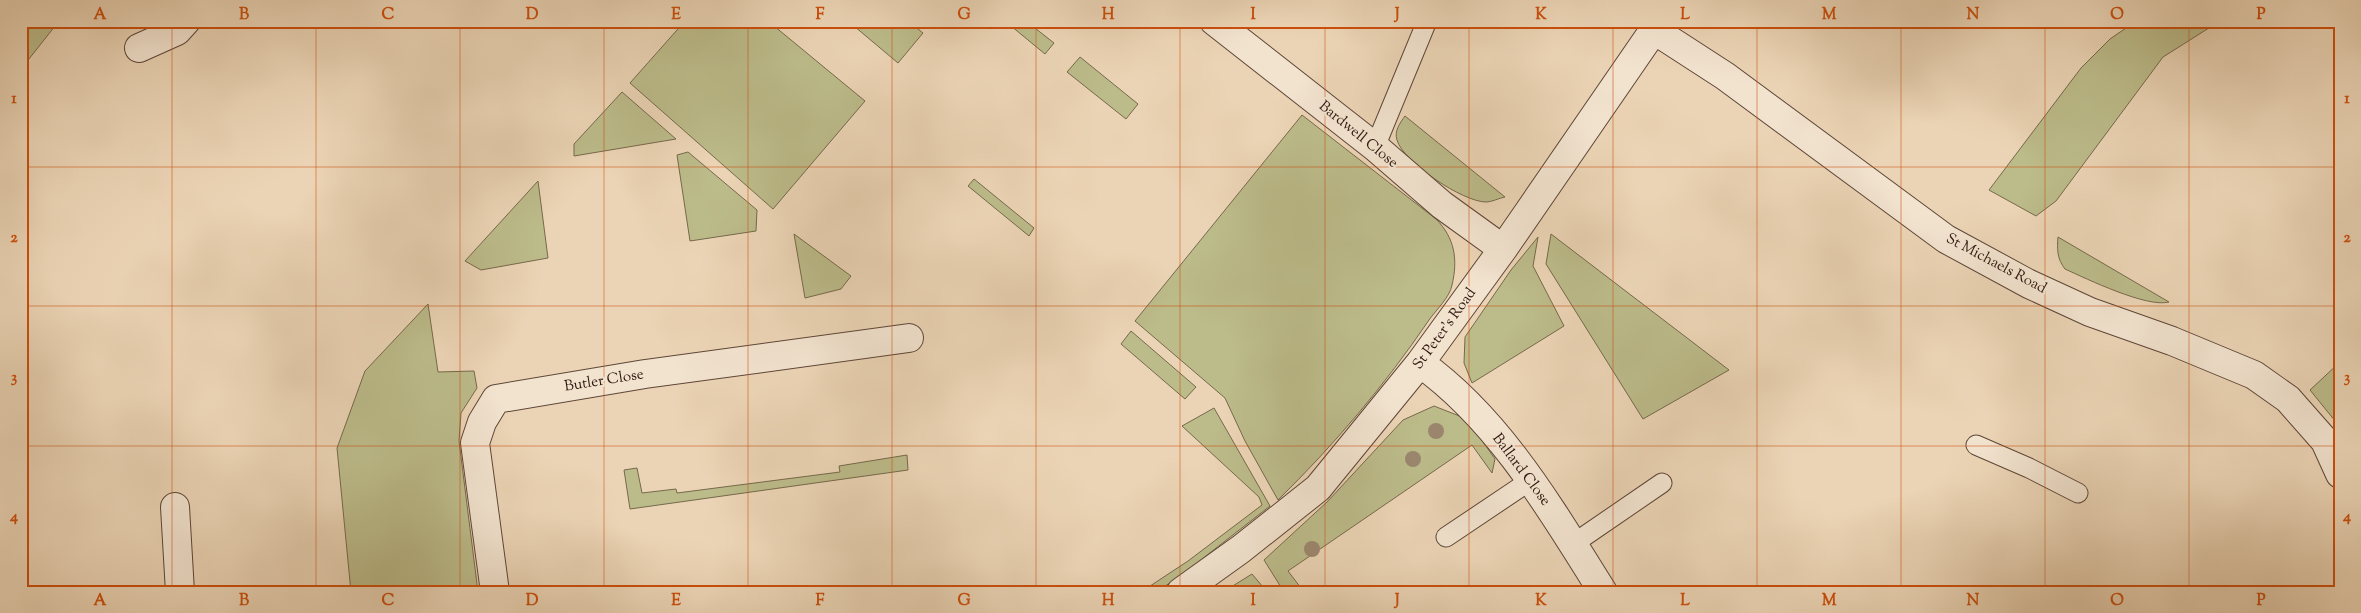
<svg xmlns="http://www.w3.org/2000/svg" width="2361" height="613" font-family="'Sorts Mill Goudy',serif">
	<rect width="100%" height="100%" fill="#ebd4b5"/>
	<filter id="stains"><feTurbulence type="fractalNoise" baseFrequency=".004" numOctaves="4"/><feColorMatrix values="0 0 0 0 .2 0 0 0 0 .09 0 0 0 0 .02 0 0 0 .5 -.17"/></filter>
	<radialGradient id="worn" r=".72"><stop offset=".6" stop-color="#630" stop-opacity="0"/><stop offset="1" stop-color="#630" stop-opacity=".3"/></radialGradient>
	<path fill="#bcbb8a" stroke="#76694c" d="M21 21H59L21 69Z
		M685 21H768L865 101 773 209 630 83Z
		M848 21H908L923 33 898 63Z
		M1005 21H1026L1054 43 1045 54Z
		M2136 21H2220L2163 57 2056 201 2036 216 1989 190 2081 68 2110 39Z
		M1080 57 1138 104 1126 119 1067 72Z
		M622 92 676 139 574 156V144Z
		M1302 115 1436 219C1455 238 1458 260 1452 285 1450 297 1436 310 1429 320 1385 385 1334 445 1278 500L1245 441 1225 398 1135 321Z
		M1405 116 1505 197C1499 198 1492 202 1486 202 1463 202 1403 162 1397 140 1394 131 1400 123 1405 116Z
		M688 152 757 210 756 231 690 241 677 155Z
		M974 179 1034 228 1029 236 968 186Z
		M538 181 548 258 481 270 465 261Z
		M794 234 851 276 841 289 805 298Z
		M1551 234 1729 370 1643 419 1546 264Z
		M1538 237 1533 266 1564 326 1472 383 1464 363 1465 337 1511 270Z
		M2058 237 2169 302C2147 308 2087 279 2065 269 2057 259 2057 249 2058 237Z
		M428 304 438 372 474 371 477 388 461 413 459 441 478 592H351L337 448 365 371Z
		M1131 331 1196 387 1185 399 1121 344Z
		M2340 362V427L2310 390Z
		M1434 406 1467 419 1495 459 1492 473 1472 445 1288 571 1304 592H1284L1264 560 1327 502 1403 420Z
		M1214 408 1270 506 1179 577 1156 592H1141L1188 561 1262 505 1259 497 1182 426Z
		M907 455 908 470 630 509 624 470 637 468 642 493 676 489 677 493 840 472 839 466Z
		M1252 574 1263 587 1257 592H1223Z"/>
	<g fill="none" stroke-linecap="round" stroke-linejoin="round">
		<defs>
			<path id="service" d="M1375 147 1427 21
				M1976 445 2029 468 2078 493
				M1446 537 1531 480
				M1573 544 1662 483"/>
			<path id="minor" d="M1214 21 1375 147 1442 205 1503 249
				M1654 30 1725 76 1946 239 2029 284 2090 312 2172 341 2254 375 2288 399 2325 441 2340 474
				M139 48 177 31 186 21
				M1420 363C1500 420 1552 511 1603 592
				M175 507 180 592
				M495 592 475 443 482 422 496 399 645 374 909 338
				M1181 592 1241 549 1318 488 1420 363 1503 249 1660 21"/>
		</defs>
		<use href="#service" stroke="#5e4638" stroke-width="21"/>
		<use href="#minor" stroke="#5e4638" stroke-width="30"/>
		<use href="#service" stroke="#f2e3cf" stroke-width="19"/>
		<use href="#minor" stroke="#f2e3cf" stroke-width="28"/>
	</g>
	<g fill="#9b876e">
		<circle cx="1436" cy="431" r="8"/>
		<circle cx="1413" cy="459" r="8"/>
		<circle cx="1312" cy="549" r="8"/>
	</g>
	<path fill="none" stroke="#cc4f0c" stroke-width="1" stroke-opacity="0.55" d="M172 21V592M316 21V592M460 21V592M604 21V592M748 21V592M892 21V592M1036 21V592M1180 21V592M1325 21V592M1469 21V592M1613 21V592M1757 21V592M1901 21V592M2045 21V592M2189 21V592M21 167H2340M21 306H2340M21 446H2340"/>
	<g text-anchor="middle" dominant-baseline="central" stroke-width="4" stroke-linejoin="round" paint-order="stroke">
		<g font-size="15" fill="#2f170e" stroke="#f2e3cf">
			<text transform="translate(1358 135) rotate(39)">Bardwell Close</text>
			<text transform="translate(1996 264) rotate(28)">St Michaels Road</text>
			<text transform="translate(1445 329) rotate(-54)">St Peter's Road</text>
			<text transform="translate(604 381) rotate(-9)">Butler Close</text>
			<text transform="translate(1521 470) rotate(53)">Ballard Close</text>
		</g>
	</g>
	<rect width="2361" height="613" fill="none" stroke="#ebd4b5" stroke-width="55"/>
	<rect x="28" y="28" width="2306" height="558" fill="none" stroke="#cc4f0c" stroke-width="2"/>
	<g font-size="16" text-anchor="middle" font-weight="bold" fill="#cc4f0c">
		<text x="100" y="19">A</text>
		<text x="244" y="19">B</text>
		<text x="388" y="19">C</text>
		<text x="532" y="19">D</text>
		<text x="676" y="19">E</text>
		<text x="820" y="19">F</text>
		<text x="964" y="19">G</text>
		<text x="1108" y="19">H</text>
		<text x="1253" y="19">I</text>
		<text x="1397" y="19">J</text>
		<text x="1541" y="19">K</text>
		<text x="1685" y="19">L</text>
		<text x="1829" y="19">M</text>
		<text x="1973" y="19">N</text>
		<text x="2117" y="19">O</text>
		<text x="2261" y="19">P</text>
		<text x="14" y="103">1</text>
		<text x="2347" y="103">1</text>
		<text x="14" y="242">2</text>
		<text x="2347" y="242">2</text>
		<text x="14" y="382">3</text>
		<text x="2347" y="382">3</text>
		<text x="14" y="521">4</text>
		<text x="2347" y="521">4</text>
		<text x="100" y="605">A</text>
		<text x="244" y="605">B</text>
		<text x="388" y="605">C</text>
		<text x="532" y="605">D</text>
		<text x="676" y="605">E</text>
		<text x="820" y="605">F</text>
		<text x="964" y="605">G</text>
		<text x="1108" y="605">H</text>
		<text x="1253" y="605">I</text>
		<text x="1397" y="605">J</text>
		<text x="1541" y="605">K</text>
		<text x="1685" y="605">L</text>
		<text x="1829" y="605">M</text>
		<text x="1973" y="605">N</text>
		<text x="2117" y="605">O</text>
		<text x="2261" y="605">P</text>
	</g>
	<rect width="100%" height="100%" filter="url(#stains)"/>
	<rect width="100%" height="100%" fill="url(#worn)"/>
</svg>
